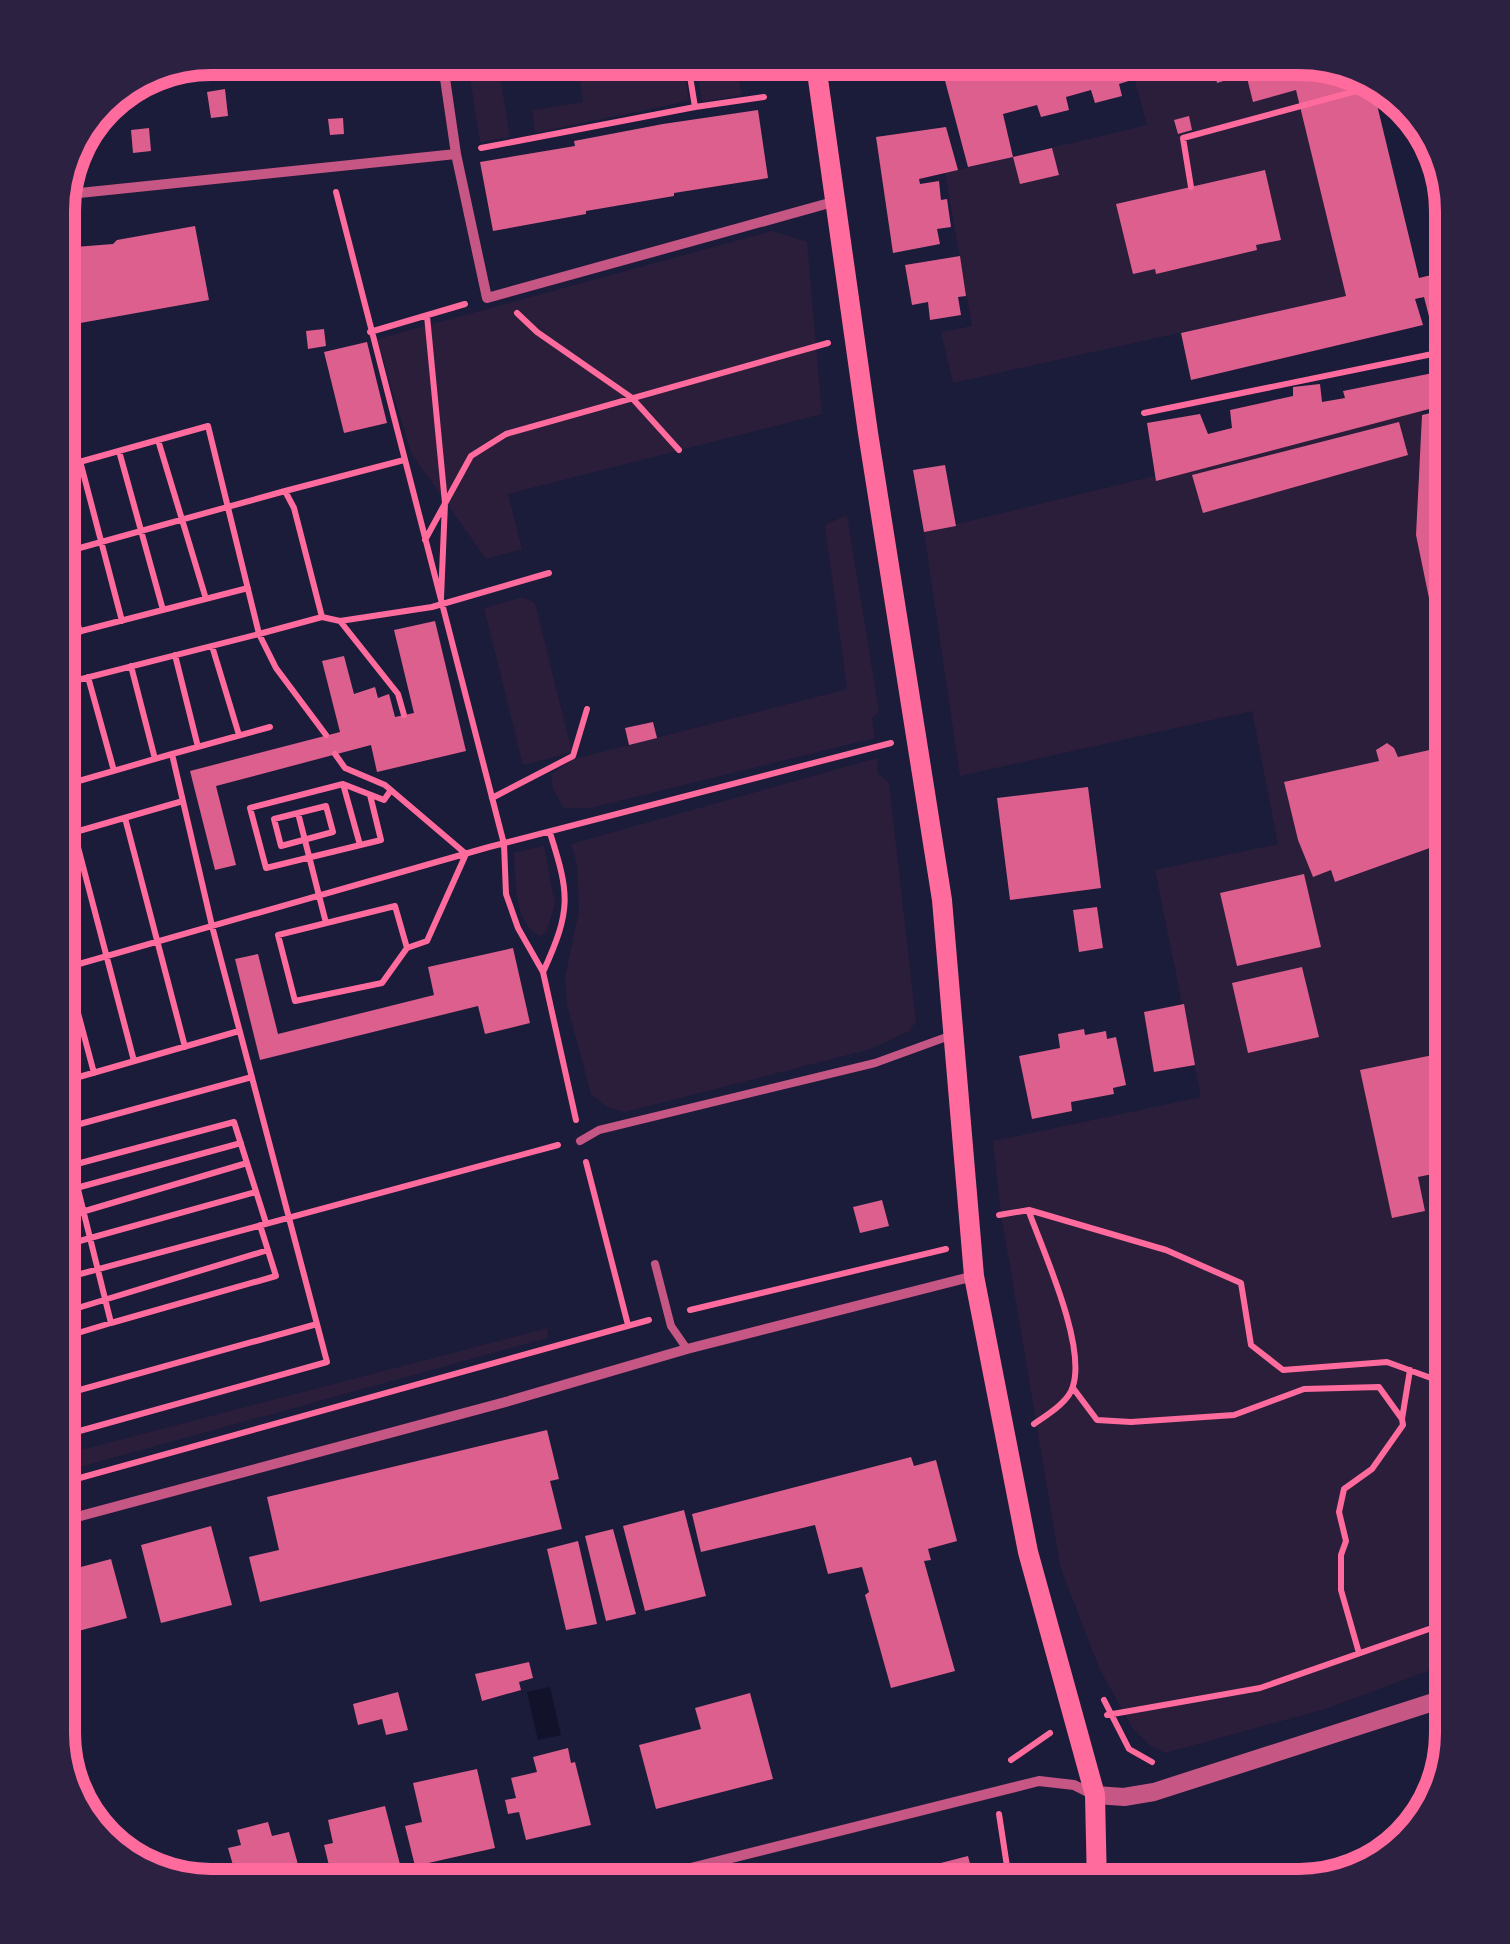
<svg xmlns="http://www.w3.org/2000/svg" width="1510" height="1944" font-family="'Asap Condensed',sans-serif">
	<rect width="100%" height="100%" fill="#1b1b3a"/>
	<path fill="#2a1e3b" d="M467 58H497L510 137 480 142Z
		M577 58H682L689 101 535 133 532 110 583 102Z
		M1153 58H1211L1217 82 1246 74 1296 90 1346 296 953 383 941 332 972 326 945 173 1147 125 1133 74 1155 69Z
		M709 69 722 77 738 76 742 95 702 102 697 70Z
		M772 231 807 242 822 414 508 494 522 549 486 559 411 453 377 339Z
		M1422 411 1416 535 1444 670 1452 668V745L1398 757 1394 748 1382 744 1377 750 1379 761 1284 783 1298 840 1313 877 1331 870 1336 882 1452 840V1662L1325 1709 1165 1753 1151 1746 1133 1729 1099 1668 1060 1566 1001 1213 993 1141 1201 1097 1155 870 1278 844 1252 711 960 776 924 532Z
		M847 515 879 712 872 718 875 738 590 808H564L553 790 551 774 574 759 847 689 825 525Z
		M523 597 535 603 572 752 523 765 484 608Z
		M877 758 878 774 889 783 916 1022 909 1031 871 1049 625 1112 607 1107 591 1094 567 1005 565 977 579 911 577 865 571 844Z
		M544 846 555 904 546 933 541 936C513 925 516 878 514 853Z
		M548 1328 547 1338 58 1473V1456Z"/>
	<path fill="#12122b" d="M550 1687 561 1735 538 1740 527 1692Z"/>
	<path fill="#dd5f8e" d="M939 58H1153L1156 68 1133 74 1135 79 1119 84 1122 96 1095 103 1091 90 1066 97 1069 110 1041 117 1037 105 1003 114 1013 157 968 167Z
		M1211 58H1308L1321 61 1326 83 1337 80 1333 65 1370 76 1419 278 1452 270V403L1156 481 1147 423 1200 414 1208 434 1232 428 1230 410 1293 396V387L1320 384 1322 402 1345 398 1343 391 1443 371 1424 297 1415 299 1423 325 1191 380 1181 333 1346 296 1296 90 1253 102 1246 74 1217 83Z
		M225 89 228 116 211 118 207 92Z
		M758 110 768 178 674 193V196L586 211V214L493 231 480 162 575 146 574 141 663 124Z
		M1189 116 1192 130 1178 134 1174 120Z
		M343 118 344 134 330 135 328 119Z
		M946 127 958 170 919 179 920 184 939 181 941 200 947 199 951 227 937 229 940 244 893 253 876 137Z
		M149 128 151 151 133 153 131 130Z
		M1052 148 1059 175 1020 184 1013 157Z
		M1265 170 1281 240 1256 245 1257 250 1156 274 1155 269 1133 274 1116 204Z
		M195 226 209 300 58 327V253L75 250V247L113 244 117 240Z
		M960 256 966 296 958 297 961 315 930 320 928 302 912 305 905 265Z
		M324 329 326 346 308 349 306 331Z
		M367 342 387 423 344 433 324 352Z
		M1452 408V668L1444 670 1433 662 1431 649 1438 642 1416 535 1422 415Z
		M1399 422 1408 455 1203 513 1192 475Z
		M945 465 956 526 924 532 913 470Z
		M435 621 466 751 377 772 371 745 216 786 236 865 215 870 190 771 340 732 322 661 344 656 354 694 375 687 378 698 389 694 395 717 414 713 394 630Z
		M653 722 657 738 629 745 625 728Z
		M1387 743 1394 748 1398 757 1452 745V840L1335 882 1331 870 1313 877 1298 840 1284 782 1379 761 1376 750Z
		M1088 787 1101 888 1010 900 997 798Z
		M1304 874 1321 947 1237 966 1220 893Z
		M1097 907 1103 948 1079 952 1073 910Z
		M513 948 530 1023 485 1034 478 1006 260 1060 235 959 258 954 278 1034 434 995 428 967Z
		M1302 967 1319 1037 1248 1053 1232 983Z
		M1184 1004 1195 1065 1154 1072 1144 1012Z
		M1084 1029 1085 1035 1106 1031 1107 1039 1116 1037 1126 1085 1113 1088 1114 1094 1071 1102 1072 1111 1032 1119 1019 1056 1060 1048 1058 1034Z
		M1433 1055 1452 1144V1170L1418 1177 1425 1211 1392 1218 1360 1070Z
		M882 1200 889 1226 860 1233 853 1207Z
		M547 1430 559 1479 550 1481 562 1529 260 1602 249 1557 279 1550 267 1497Z
		M911 1457 914 1466 936 1460 957 1541 928 1549 931 1560 924 1561 955 1671 891 1688 865 1595 869 1592 862 1567 828 1574 815 1525 701 1552 692 1514Z
		M684 1510 706 1596 645 1611 623 1526Z
		M211 1526 232 1605 161 1623 141 1545Z
		M613 1529 636 1614 606 1621 585 1536Z
		M578 1541 597 1624 566 1630 547 1549Z
		M111 1559 127 1618 71 1633 58 1573Z
		M529 1662 533 1678 519 1682 521 1690 482 1701 475 1674Z
		M398 1692 408 1730 386 1735 382 1719 358 1725 353 1704Z
		M750 1693 773 1779 656 1809 639 1745 701 1729 695 1708Z
		M568 1748 571 1763 575 1762 591 1825 526 1840 519 1812 508 1814 505 1800 516 1798 511 1778 537 1772 533 1757Z
		M477 1769 495 1848 415 1866 405 1826 422 1822 413 1783Z
		M385 1806 402 1872 334 1886 324 1845 333 1843 328 1820Z
		M268 1822 272 1836 289 1832 304 1886H239L228 1848 241 1845 237 1830Z
		M968 1856 976 1886H901L898 1874Z"/>
	<g fill="none" stroke-linecap="round" stroke-linejoin="round">
		<path stroke="#ff6b9d" stroke-width="6" d="M695 107 764 97
			M481 148 695 107 687 58
			M1191 187 1183 138 1382 84
			M336 192 504 844 506 894 518 928 543 972 576 1120
			M517 313 537 332 632 398 679 450
			M427 316 445 503 441 598
			M370 332 465 304
			M1144 413 1452 350
			M158 440 206 599
			M119 451 163 610
			M80 461 122 621
			M285 491 404 460
			M425 540 471 456 506 434 828 343
			M58 554 285 491 294 508 322 617 259 634 276 668 326 735
			M58 556 80 632
			M322 617 340 621 398 694 404 715
			M340 621 432 607 549 573
			M58 637 248 588
			M212 646 239 735
			M175 655 198 747
			M131 666 155 759
			M88 677 114 771
			M58 685 259 634 208 426 58 468
			M58 716 74 782
			M172 754 270 727
			M335 754 345 768 385 785 466 854 427 941 407 948 395 906 278 935 295 1001 382 983 407 948
			M343 784 360 845
			M370 795 381 840 266 868 250 808 343 784 384 800 391 790
			M492 798 573 756 587 709
			M326 806 333 832 281 846 274 819Z
			M298 813 326 923
			M125 818 185 1047
			M74 832 134 1061
			M58 837 183 801
			M58 938 94 1073
			M58 970 489 847 891 743
			M544 970C571 910 570 895 550 833
			M58 1083 239 1031
			M58 1130 252 1077
			M586 1162 628 1325
			M72 1165 111 1323 276 1276 260 1225
			M58 1169 234 1122 266 1223
			M58 1193 241 1143
			M1029 1212C1044 1253 1086 1345 1073 1386 1069 1402 1047 1415 1034 1424
			M999 1215 1029 1210 1166 1250 1241 1283 1251 1345 1283 1370 1387 1362 1431 1378 1452 1376
			M58 1219 247 1163
			M58 1247 256 1192
			M58 1280 558 1145
			M690 1310 946 1249
			M58 1314 268 1250
			M58 1339 111 1323
			M1431 1378 1440 1394 1452 1402
			M1073 1388 1097 1420 1131 1422 1234 1415 1304 1389 1379 1387 1402 1419 1410 1370
			M58 1396 317 1324
			M58 1437 327 1362 212 926 172 754 58 787
			M58 1484 649 1320
			M1359 1653 1341 1590V1555L1346 1541 1339 1512 1344 1489 1372 1469 1403 1425 1402 1419
			M1104 1700 1129 1749 1152 1762
			M1107 1715 1260 1688 1452 1621
			M1011 1760 1050 1733
			M999 1814 1010 1886"/>
		<path stroke="#c65784" stroke-width="8" d="M580 1141 599 1130 875 1063 952 1035
			M655 1264 671 1326 687 1349"/>
		<path stroke="#c65784" stroke-width="10" d="M442 58 456 154
			M60 195 456 154 487 298 833 202
			M58 1522 509 1401 687 1349 974 1276
			M619 1886 1039 1781 1074 1785 1094 1795"/>
		<path stroke="#c65784" stroke-width="18" d="M1095 1795 1124 1797 1154 1792 1452 1696"/>
		<path stroke="#ff6b9d" stroke-width="20" d="M815 58 868 433 942 900 974 1276 1028 1552 1095 1795 1097 1886"/>
	</g>
	<path d="M0 0H1510V1944H0ZM211 75H1299A136 136 0 0 1 1435 211V1733A136 136 0 0 1 1299 1869H211A136 136 0 0 1 75 1733V211A136 136 0 0 1 211 75Z" fill="#2d2142" fill-rule="evenodd"/>
	<path fill="none" stroke="#ff6b9d" stroke-width="12" d="M211 75H1299A136 136 0 0 1 1435 211V1733A136 136 0 0 1 1299 1869H211A136 136 0 0 1 75 1733V211A136 136 0 0 1 211 75Z"/>
</svg>
